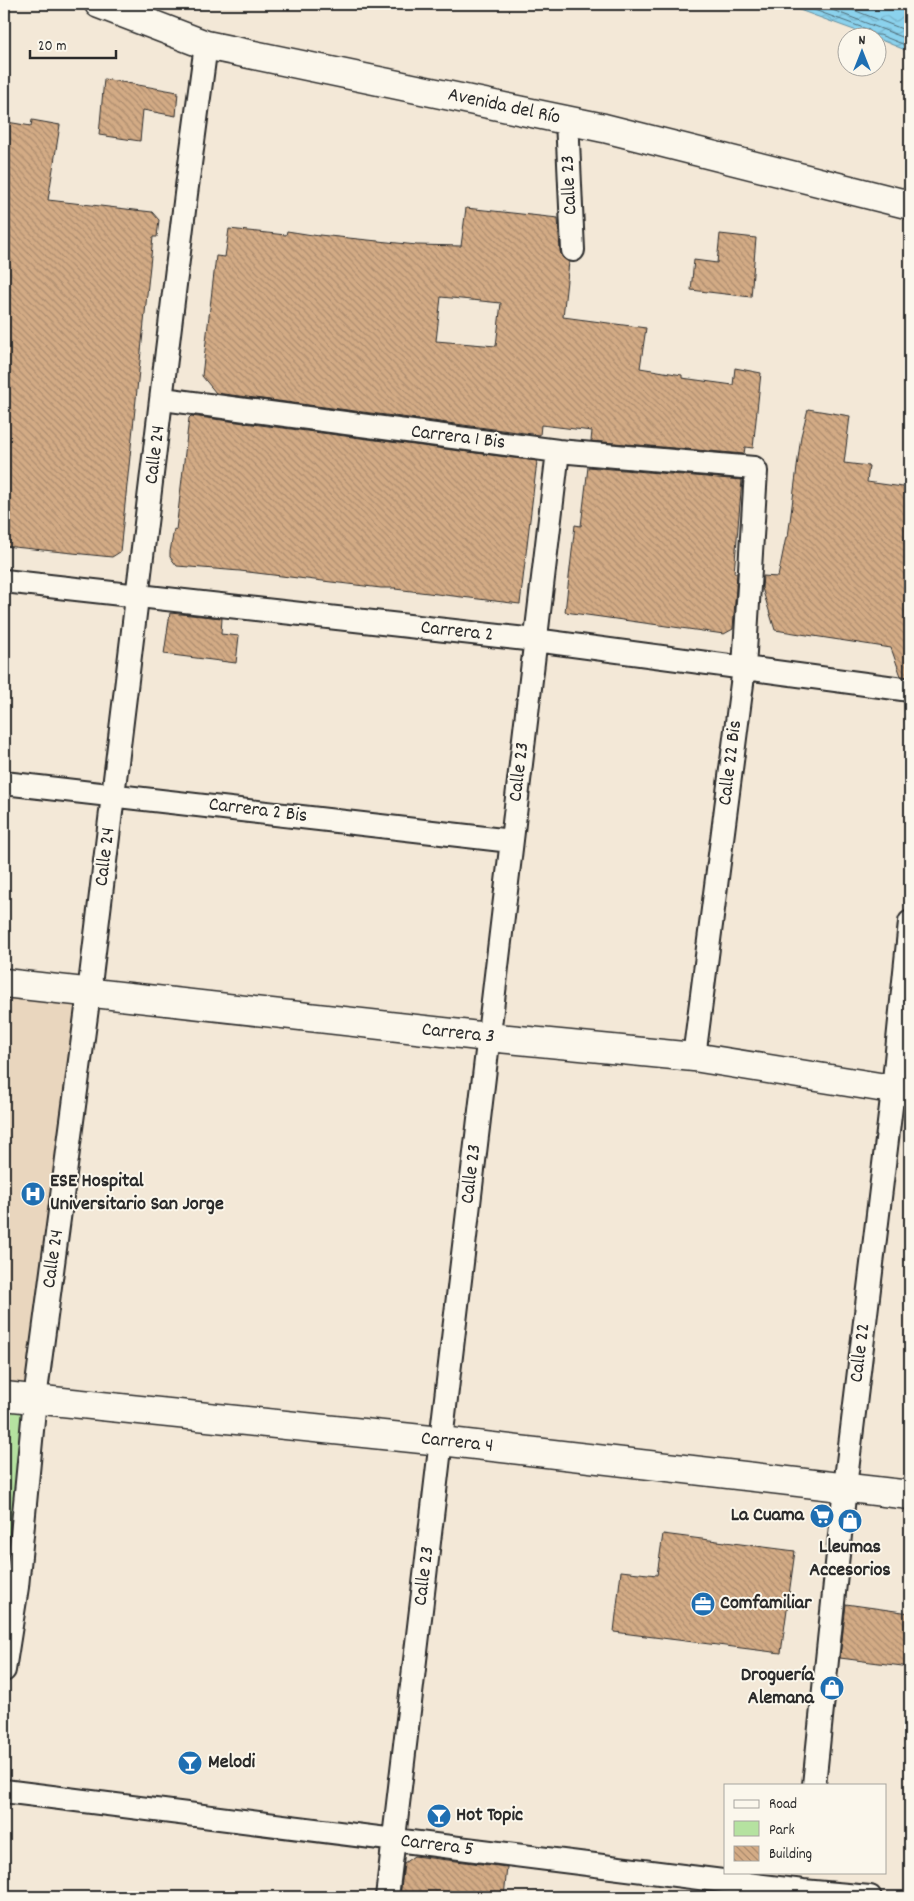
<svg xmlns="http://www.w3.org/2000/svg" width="914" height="1901" font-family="Dekko,sans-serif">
	<defs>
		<pattern id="water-waves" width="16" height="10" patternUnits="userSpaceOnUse" patternTransform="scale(1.25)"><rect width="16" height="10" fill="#8bd2ed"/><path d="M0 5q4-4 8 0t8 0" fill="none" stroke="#78b4cb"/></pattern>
		<pattern id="building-back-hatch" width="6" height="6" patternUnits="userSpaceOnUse" patternTransform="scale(1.25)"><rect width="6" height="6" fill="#d3ab85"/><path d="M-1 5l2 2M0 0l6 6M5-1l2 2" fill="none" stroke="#ab8b6d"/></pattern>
	</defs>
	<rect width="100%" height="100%" fill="#f3e8d7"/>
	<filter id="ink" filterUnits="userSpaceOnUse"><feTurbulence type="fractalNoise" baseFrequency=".02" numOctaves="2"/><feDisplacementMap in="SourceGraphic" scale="10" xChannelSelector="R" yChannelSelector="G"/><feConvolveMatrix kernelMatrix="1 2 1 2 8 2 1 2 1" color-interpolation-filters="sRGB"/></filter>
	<g filter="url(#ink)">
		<path fill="#e9d6be" d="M4 983 89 993 35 1399 4 1396Z"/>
		<path fill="#b5e2a0" stroke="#708666" d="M4 1396 35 1399 17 1587 4 1586Z"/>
		<path fill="url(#water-waves)" stroke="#658f9f" d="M783 4H910V52L876 38Z"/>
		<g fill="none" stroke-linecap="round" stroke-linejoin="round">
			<path stroke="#516e79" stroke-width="1" d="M798 4 869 30 874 35H880L910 47
				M817 4 910 40
				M838 4 910 32"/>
		</g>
		<path fill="url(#building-back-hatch)" stroke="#2b2b2b" fill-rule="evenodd" d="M104 79 178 92 176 116 143 110 140 141 99 135Z
			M32 120 60 125 48 200 152 212 159 220 157 237H153L120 552 112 557 4 546V123H7V122L31 126Z
			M466 208 558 218 560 251 562 257 569 262 563 317 646 328 640 368 682 375V378L733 385 735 368 761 373 753 448 745 447 744 454 591 441 592 431 541 425 540 435 216 393 202 376 216 256 225 257 229 229 286 235 287 231 319 236V235L417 245 461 246ZM441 297 501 303 496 346 436 341Z
			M720 234 756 238 751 297 691 290 694 260 717 263Z
			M808 409 850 416 844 463 869 466 867 482 910 488V677L901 676 891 648 775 630 762 588 763 576 778 577 786 537H788L801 436Z
			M191 416 537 461 520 604 395 589 396 588H381L240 571 177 566 170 557V552L174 529 176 530 189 418Z
			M588 467 742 480 734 573H737L733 629 724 634 565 612 575 525 581 526Z
			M170 613 222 618 221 634 239 636 236 663 164 654Z
			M663 1534 795 1551 781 1653 614 1632 621 1571 657 1575Z
			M846 1604 910 1613V1667L840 1658Z
			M414 1856 507 1867 504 1897H400L404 1863Z"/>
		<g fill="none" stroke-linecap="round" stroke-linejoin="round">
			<defs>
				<path id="street" d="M567 120 573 250
					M163 399 558 451 754 468 756 471 744 668 694 1057
					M4 581 535 640 910 690
					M4 783 511 841
					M4 1670 17 1587 35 1399 89 993 186 194 206 45
					M814 1785 845 1487 893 1090 910 922
					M4 1791 803 1891 870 1897
					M387 1897 558 451"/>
				<path id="secondary" d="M99 4 206 45 604 128 910 205
					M4 983 488 1037 694 1057 910 1092
					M4 1396 441 1441 910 1495"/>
			</defs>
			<use href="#street" stroke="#2b2b2b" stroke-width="26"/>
			<use href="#secondary" stroke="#2b2b2b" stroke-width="31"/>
			<use href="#street" stroke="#fbf7ec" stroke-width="22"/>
			<use href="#secondary" stroke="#fbf7ec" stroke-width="28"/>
		</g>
	</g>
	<defs>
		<symbol id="hospital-disc" viewBox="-11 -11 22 22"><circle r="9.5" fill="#1f6fb2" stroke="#fbf7ec"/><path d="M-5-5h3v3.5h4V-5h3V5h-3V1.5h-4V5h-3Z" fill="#fff"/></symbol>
		<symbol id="supermarket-disc" viewBox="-11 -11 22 22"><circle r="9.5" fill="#1f6fb2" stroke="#fbf7ec"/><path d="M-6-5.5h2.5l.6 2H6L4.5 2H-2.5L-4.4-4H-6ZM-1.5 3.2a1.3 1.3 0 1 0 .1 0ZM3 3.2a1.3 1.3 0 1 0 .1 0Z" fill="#fff"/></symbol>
		<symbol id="shop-disc" viewBox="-11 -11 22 22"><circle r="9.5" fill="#1f6fb2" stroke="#fbf7ec"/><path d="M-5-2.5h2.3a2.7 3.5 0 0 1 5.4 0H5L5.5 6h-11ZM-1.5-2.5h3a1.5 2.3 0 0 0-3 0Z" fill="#fff"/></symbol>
		<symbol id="office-disc" viewBox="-11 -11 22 22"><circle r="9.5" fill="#1f6fb2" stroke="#fbf7ec"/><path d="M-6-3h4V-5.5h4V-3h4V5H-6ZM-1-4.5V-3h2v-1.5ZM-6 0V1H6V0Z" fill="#fff"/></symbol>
		<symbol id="bar-disc" viewBox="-11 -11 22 22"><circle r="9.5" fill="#1f6fb2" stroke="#fbf7ec"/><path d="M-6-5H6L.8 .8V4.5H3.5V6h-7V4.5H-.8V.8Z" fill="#fff"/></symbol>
	</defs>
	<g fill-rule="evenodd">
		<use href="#hospital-disc" x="19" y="1180" width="28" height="28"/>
		<use href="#supermarket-disc" x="808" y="1502" width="28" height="28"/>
		<use href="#shop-disc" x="836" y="1507" width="28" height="28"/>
		<use href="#office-disc" x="689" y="1590" width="28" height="28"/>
		<use href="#shop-disc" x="818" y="1674" width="28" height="28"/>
		<use href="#bar-disc" x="176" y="1749" width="28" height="28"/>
		<use href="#bar-disc" x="425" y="1802" width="28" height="28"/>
	</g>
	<g text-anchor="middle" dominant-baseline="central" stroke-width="4" stroke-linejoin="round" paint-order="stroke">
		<g font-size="20" fill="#2b2b2b" stroke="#fbf7ec">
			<text transform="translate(504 107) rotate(12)">Avenida del Río</text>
			<text transform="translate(570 185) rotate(-93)">Calle 23</text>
			<text transform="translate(458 438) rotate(7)">Carrera 1 Bis</text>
			<text transform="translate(156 455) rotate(-83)">Calle 24</text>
			<text transform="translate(457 632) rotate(6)">Carrera 2</text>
			<text transform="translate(731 763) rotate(-83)">Calle 22 Bis</text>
			<text transform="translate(520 772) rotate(-83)">Calle 23</text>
			<text transform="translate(258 811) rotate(7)">Carrera 2 Bis</text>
			<text transform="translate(106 857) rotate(-83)">Calle 24</text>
			<text transform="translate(458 1034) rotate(6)">Carrera 3</text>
			<text transform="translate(472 1174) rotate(-83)">Calle 23</text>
			<text transform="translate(54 1259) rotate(-82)">Calle 24</text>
			<text transform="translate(861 1353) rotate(-83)">Calle 22</text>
			<text transform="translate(457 1443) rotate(6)">Carrera 4</text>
			<text transform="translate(425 1576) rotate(-83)">Calle 23</text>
			<text transform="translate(437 1846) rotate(7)">Carrera 5</text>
		</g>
		<g font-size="20" font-weight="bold" fill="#2b2b2b" stroke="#fbf7ec" text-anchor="start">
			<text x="50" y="1182">ESE Hospital<tspan x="50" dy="23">Universitario San Jorge</tspan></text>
			<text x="804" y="1516" text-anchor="end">La Cuama</text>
			<text x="850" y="1548" text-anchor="middle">Lleumas<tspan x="850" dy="23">Accesorios</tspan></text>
			<text x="720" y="1604">Comfamiliar</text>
			<text x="814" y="1676" text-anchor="end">Droguería<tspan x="814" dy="23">Alemana</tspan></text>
			<text x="208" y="1763">Melodi</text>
			<text x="456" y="1816">Hot Topic</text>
		</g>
	</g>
	<rect width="914" height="1901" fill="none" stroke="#fbf7ec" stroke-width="20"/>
	<rect x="10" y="10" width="894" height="1881" fill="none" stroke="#2b2b2b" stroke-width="2" filter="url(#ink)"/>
	<rect x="724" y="1784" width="162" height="90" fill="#fbf7ec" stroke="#a8a59f"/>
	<rect x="734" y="1800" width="25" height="8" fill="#fbf7ec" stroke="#a8a59f"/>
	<text x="769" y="1808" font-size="15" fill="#2b2b2b">Road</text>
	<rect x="734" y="1821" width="25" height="15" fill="#b5e2a0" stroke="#a8a59f"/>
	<text x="769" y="1834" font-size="15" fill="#2b2b2b">Park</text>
	<rect x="734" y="1846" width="25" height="15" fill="url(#building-back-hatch)" stroke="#a8a59f"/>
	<text x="769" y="1858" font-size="15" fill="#2b2b2b">Building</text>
	<g transform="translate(862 52)"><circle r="24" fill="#fbf7ec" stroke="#a8a59f"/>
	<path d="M0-4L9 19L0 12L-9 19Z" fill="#1f6fb2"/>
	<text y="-8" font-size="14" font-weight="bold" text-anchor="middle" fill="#2b2b2b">N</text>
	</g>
	<path d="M30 50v8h86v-8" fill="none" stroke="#2b2b2b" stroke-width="2.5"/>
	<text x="38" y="50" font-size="15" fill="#2b2b2b" stroke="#fbf7ec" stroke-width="4" paint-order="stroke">20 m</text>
</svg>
